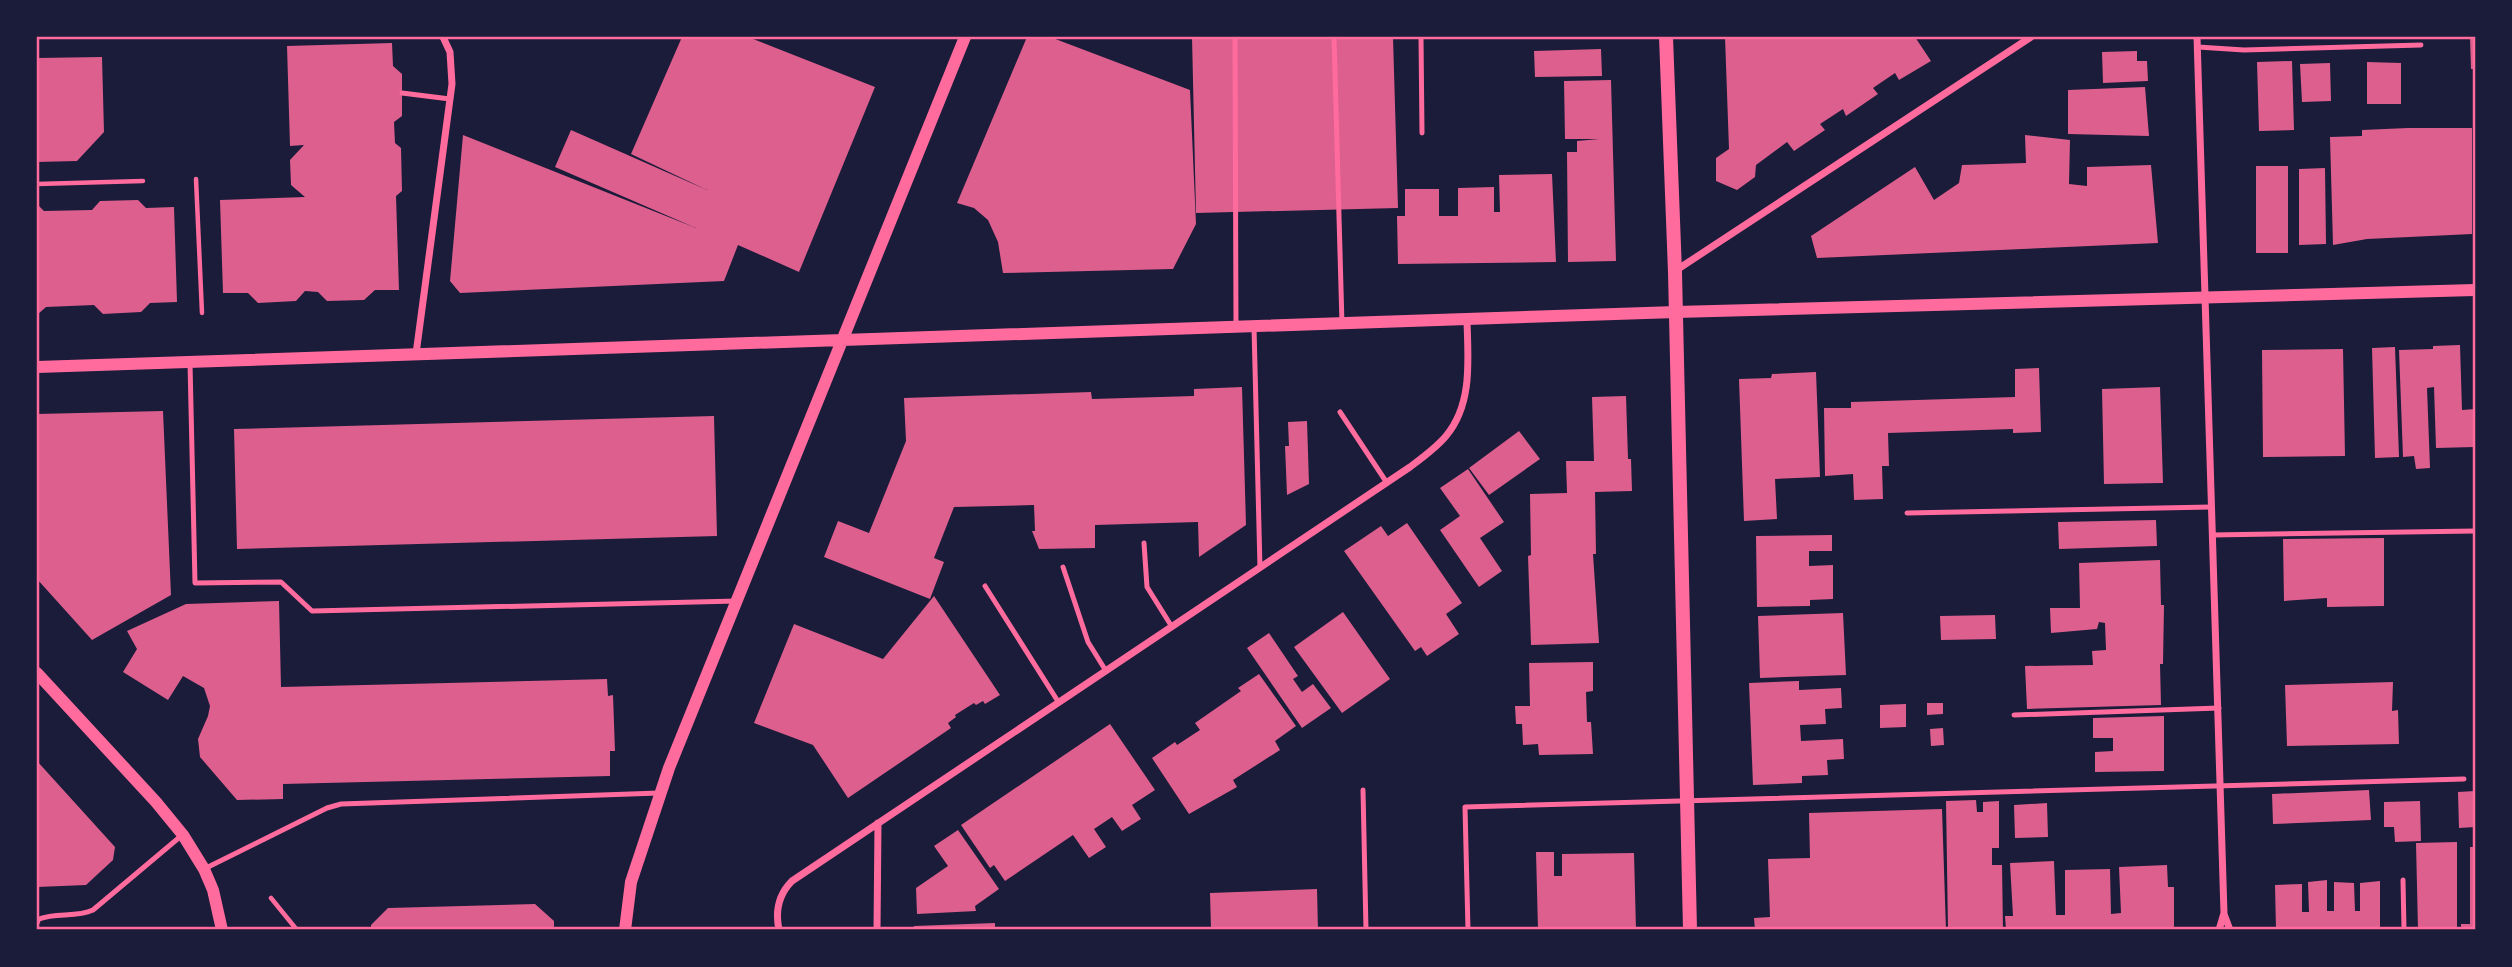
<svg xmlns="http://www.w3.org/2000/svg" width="2512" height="967" font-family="Karla,sans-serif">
	<rect width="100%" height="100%" fill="#1b1b3a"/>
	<path fill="#dd5f8e" d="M682 37H748L875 87 799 272 738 245 724 281 460 293 450 281 463 135 696 228 555 167 571 130 707 190 631 154Z
		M1027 37H1050L1190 90 1196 224 1173 269 1003 273 998 242 988 220 974 208 957 203Z
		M1192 37H1393L1398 208 1196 213Z
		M1725 37H1915L1931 61 1899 80 1895 73 1873 88 1878 94 1846 116 1843 109 1820 124 1825 130 1794 151 1787 142 1756 165 1755 177 1737 190 1716 181V158L1729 149Z
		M2470 37H2475V69H2471Z
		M392 43 393 66 402 74V116L394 122 395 143 401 148 402 191 396 196 399 290H375L364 300 327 301 318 292 305 291 296 301 258 303 248 293H223L220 200 305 197 291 185 290 160 304 145 290 146 287 46Z
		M1601 49 1602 76 1535 77 1534 51Z
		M2137 51V61H2147L2148 81 2103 83 2102 52Z
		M102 57 104 132 77 161 37 162V58Z
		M2292 61 2294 130 2259 131 2257 62Z
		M2367 62 2401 63V104H2367Z
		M2330 63 2331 101 2302 102 2300 64Z
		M1611 80 1616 261 1568 262 1567 152H1577V141L1599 139H1565L1564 81Z
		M2145 87 2149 136 2068 134V90Z
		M2408 128H2472V234L2367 239 2333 245 2330 137 2362 136V130Z
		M2025 135 2070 140 2069 184 2087 186V167L2151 165 2158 243 1817 258 1811 236 1915 167 1934 200 1959 183 1962 165 2026 163Z
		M2256 166H2288V253H2256Z
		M2325 168 2326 244 2299 245V169Z
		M1552 174 1556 262 1398 264 1397 216H1405V189H1439V216H1458V188L1494 187V212H1500L1499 175Z
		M138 200 146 208 174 207 177 302 150 303 141 312 103 314 94 305 46 307 37 315V204L44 211 92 210 100 201Z
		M2460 345 2462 410 2475 409V447L2436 448 2434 387 2427 388 2430 468 2416 469 2414 456 2403 457 2399 350 2433 349V346Z
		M2395 347 2399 457 2375 458 2372 348Z
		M2343 349 2345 456 2263 457 2262 350Z
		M2039 368 2041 432 2013 433V429L1888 433 1889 466H1882L1883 499 1854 500 1853 474 1825 476 1824 408H1851V402L2015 397V369Z
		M1816 372 1820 477 1775 479 1777 519 1744 521 1739 379 1771 378 1772 374Z
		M1242 387 1246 525 1199 557 1198 522 1095 525V548L1039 549 1032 531H1035L1034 505 954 507 934 558 944 562 930 599 824 557 838 521 869 533 906 441 904 398 1091 392 1092 399 1194 396V389Z
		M2160 387 2163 483 2104 484 2102 389Z
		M1626 396 1628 459H1631L1632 491 1595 492 1596 554H1593L1599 643 1531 645 1528 556 1531 555 1530 494 1567 493 1566 461H1594L1592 397Z
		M163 411 171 595 92 640 37 579V414Z
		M714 416 717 536 237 549 234 429Z
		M1307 421 1309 484 1287 495 1285 446H1289L1288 422Z
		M1519 431 1540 459 1489 495 1469 468Z
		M1468 469 1504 522 1480 538 1502 571 1479 587 1440 530 1460 516 1440 488Z
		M2156 520 2157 546 2059 549 2058 522Z
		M1407 523 1462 603 1446 614 1459 634 1427 656 1421 647 1415 651 1344 551 1381 526 1388 536Z
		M1832 535V551H1809V566L1833 565V599L1810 600V606L1757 607 1756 536Z
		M2384 538V606L2327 607V598L2284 601 2283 539Z
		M2160 560 2161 605H2164L2163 664H2160L2161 705 2027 709 2025 666 2093 665 2092 651 2106 650 2105 623 2099 622 2097 629 2051 633 2050 608H2080L2079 563Z
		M934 596 1000 695 985 704 983 701 976 705 974 703 955 715 956 717 948 723 951 728 848 798 813 745 754 723 794 624 883 659Z
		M279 601 281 687 607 679 608 696 613 695 615 751H610V776L283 784V799L237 800 200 757 198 739 208 716 210 706 204 688 183 676 168 700 123 672 137 649 127 631 186 604Z
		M1343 612 1390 679 1342 713 1294 647Z
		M1843 613 1846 675 1760 678 1758 616Z
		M1995 615 1996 639 1941 640 1940 616Z
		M1269 633 1298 676 1293 679 1302 692 1313 684 1331 708 1302 728 1247 648Z
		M1593 662V691L1586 692 1587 722H1591L1593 754 1539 755 1538 744 1523 745 1522 724H1516L1515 706H1530L1529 663Z
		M1259 674 1296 726 1275 741 1280 750 1233 780 1237 787 1189 814 1152 758 1175 742 1177 745 1200 730 1195 723 1241 691 1238 688Z
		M1799 681V690L1841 688 1842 708 1825 709 1826 724 1800 725 1801 741 1843 739 1844 759 1827 760 1828 775 1802 776V783L1753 785 1749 683Z
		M2393 682 2392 711 2398 710 2399 744 2287 746 2285 685Z
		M1927 703H1943V714L1927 715Z
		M1906 704V727L1880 728V705Z
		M2164 716V771L2095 772V752L2113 751V738H2093V718Z
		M1110 724 1155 790 1132 805 1141 819 1122 831 1112 817 1094 829 1106 847 1089 858 1073 835 1005 881 994 865 990 868 961 825Z
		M1943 728 1944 745 1931 746 1930 729Z
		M37 761 115 847 113 860 86 885 37 887Z
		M2369 790 2371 820 2273 824 2272 794Z
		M2475 791V827L2459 828 2458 792Z
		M1976 800 1977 812H1983V802L1999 801V848H1992V865H2002L2003 930H1948L1946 801Z
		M2420 801 2421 841 2395 842 2394 827H2384V802Z
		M2047 803 2048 837 2015 838 2014 805Z
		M1942 809 1946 930H1755L1754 918 1770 917 1768 859 1810 858 1809 813Z
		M958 830 999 889 975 906 976 911 917 914 916 888 948 866 934 846Z
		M2457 842V930H2418L2416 843Z
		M2470 847H2475V930H2461V924H2470Z
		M1536 852H1554V876H1562V854L1634 853 1636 930H1538Z
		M2054 861 2056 915H2065V870L2110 869 2111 914 2121 913 2119 867 2167 865 2168 887H2174V930H2006L2005 916H2013L2010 863Z
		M2327 880V911H2334V882L2354 883 2355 911H2360V883L2380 881V930H2276L2275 885 2302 884V912H2309L2308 882Z
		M1317 889 1318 930H1211L1210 893Z
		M535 904 554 921V930H371V925L388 908Z
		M995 923V930H914V926Z"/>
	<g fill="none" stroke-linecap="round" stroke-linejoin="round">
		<path stroke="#ff6b9d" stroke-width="4.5" d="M196 179 202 313
			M37 184 143 181
			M271 898 297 930"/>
		<path stroke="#ff6b9d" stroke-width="5" d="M1235 37 1236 327
			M1334 37 1342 324
			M1421 37 1422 133
			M2198 47 2244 50 2421 45
			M402 93 450 99
			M1254 327 1260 568
			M190 363 195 583 281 582 312 611 737 601
			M1340 412 1387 483
			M1907 513 2211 507
			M2212 535 2475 531
			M1144 543 1147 587 1172 627
			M1063 567 1088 642 1106 671
			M985 586 1059 703
			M2014 715 2219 708
			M1363 790 1366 930
			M204 869 327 808 341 804 659 793
			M2403 880 2404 930
			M37 923 39 919C56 912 76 918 93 910L181 836
			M1468 930 1465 807 2464 779"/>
		<path stroke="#ff6b9d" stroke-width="7" d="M2197 37 2224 913 2219 930
			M1675 271 2031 37
			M416 354 452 84 450 52 443 37
			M2224 914 2230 930
			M779 930C775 911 778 895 792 881L1410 467C1422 458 1436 448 1446 436 1473 404 1468 359 1467 321
			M877 930 878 823"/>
		<path stroke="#ff6b9d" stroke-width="12" d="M37 367 1676 312 2475 290
			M37 673 156 802 183 835 204 869 213 890 222 930
			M625 930 631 882 669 768 965 37"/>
		<path stroke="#ff6b9d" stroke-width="14" d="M1666 37 1675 272 1690 930"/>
	</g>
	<rect width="2512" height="967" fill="none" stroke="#1b1b3a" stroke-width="77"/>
	<rect x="38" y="38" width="2436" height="890" fill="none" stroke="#ff6b9d" stroke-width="2.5"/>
</svg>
